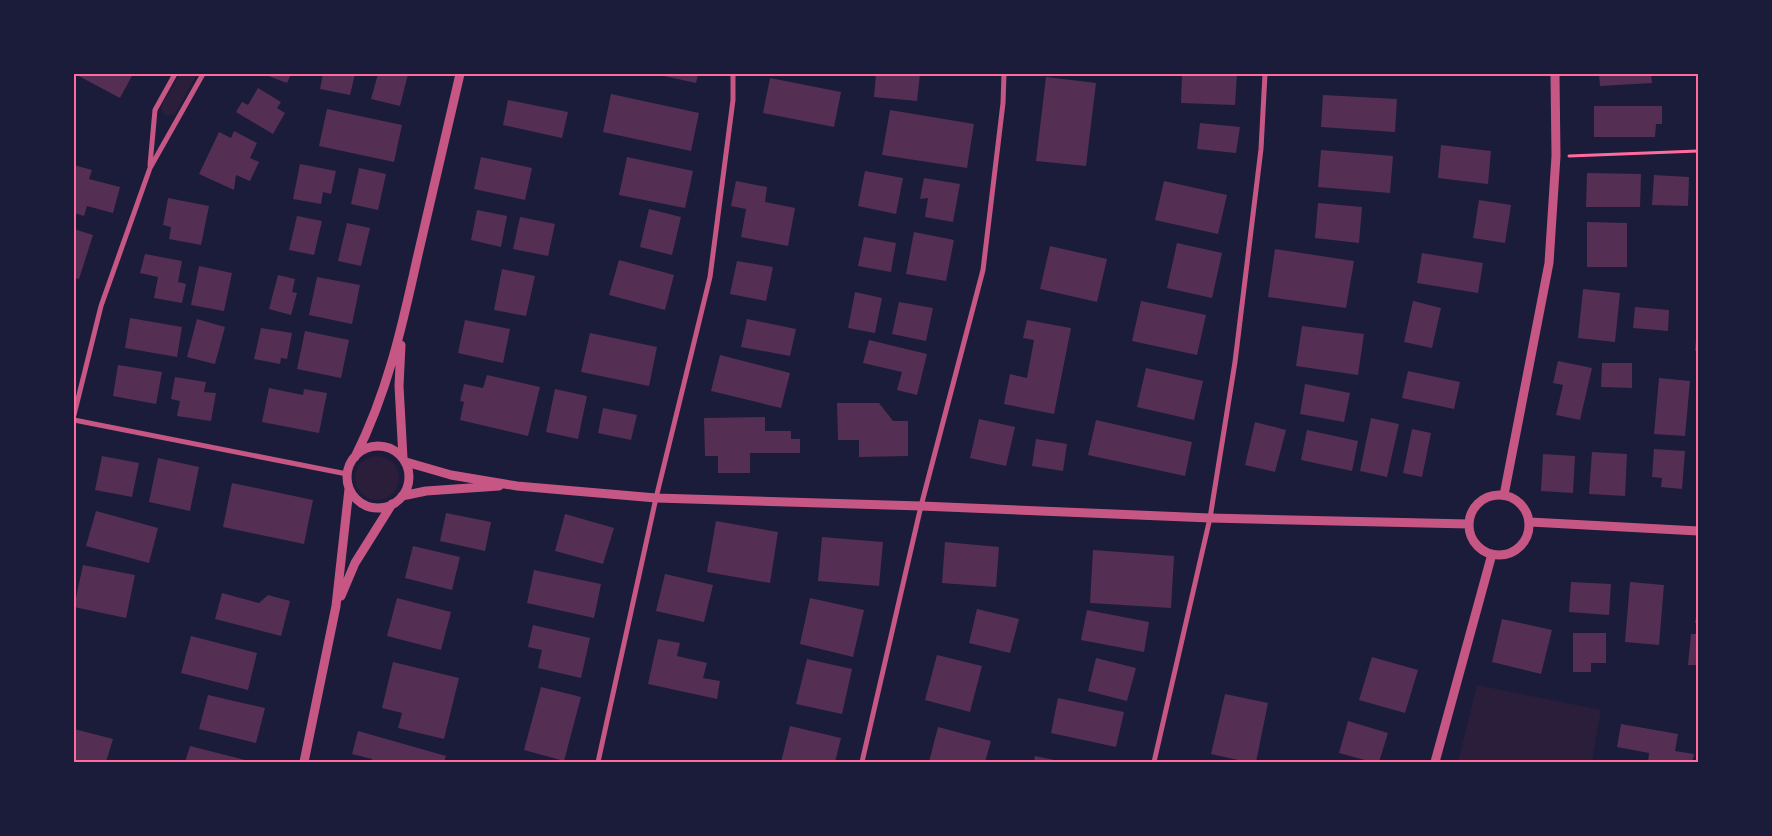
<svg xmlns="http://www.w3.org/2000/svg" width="1772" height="836" font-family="Raleway,sans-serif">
	<rect width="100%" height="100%" fill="#1b1b3a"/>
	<path fill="#2a1e3b" d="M180 74H197L175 114 166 116 162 111 161 106Z
		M355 478a22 22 0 1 1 44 0a22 22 0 1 1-44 0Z
		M1477 685 1601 710 1592 762H1458Z"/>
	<path fill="#542f53" d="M75 74H133L120 98Z
		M263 74H291L287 83Z
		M323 74H355L350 95 320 89Z
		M378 74H408L400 106 371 99Z
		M655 74H698L696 83Z
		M876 74H920L917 101 874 97Z
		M1182 74H1237L1235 105 1181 103Z
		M1599 74H1651L1652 83 1600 86Z
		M1046 77 1096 83 1086 166 1036 161Z
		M770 78 841 92 834 127 763 113Z
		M258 88 281 102 277 108 285 113 273 134 236 112 242 102 248 105Z
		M611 94 699 113 691 151 603 132Z
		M1323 95 1397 99 1395 132 1321 127Z
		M508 100 568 112 562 138 503 125Z
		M1594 106H1662V124H1656L1655 137H1594Z
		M327 109 402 125 394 162 319 146Z
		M890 110 974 124 967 168 882 155Z
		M1200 123 1240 127 1236 153 1197 149Z
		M234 131 257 143 250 158 259 162 250 181 236 175 234 190 199 174 219 132 231 138Z
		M1441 145 1491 151 1488 184 1438 178Z
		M1321 150 1393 156 1390 193 1318 187Z
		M481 157 532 168 525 200 474 189Z
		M627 157 693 171 685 208 619 195Z
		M300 164 336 171 331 194 323 192 321 204 293 199Z
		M74 165 92 170 89 179 120 187 113 213 87 206 84 216 74 213Z
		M359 168 386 174 378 210 351 204Z
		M865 171 903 178 896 214 858 206Z
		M1587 173 1641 174 1640 207H1586Z
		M1654 175 1689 177 1688 206 1652 205Z
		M924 178 960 184 953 222 925 217 928 198 920 199Z
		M736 181 767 187 765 202 795 208 788 246 741 237 746 209 731 206Z
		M1164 181 1227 195 1218 234 1155 220Z
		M168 198 209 206 201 245 169 239 171 227 163 225Z
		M1479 200 1511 205 1505 243 1473 238Z
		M1318 203 1362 207 1359 243 1315 238Z
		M649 209 681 217 672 255 640 247Z
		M477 210 507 216 501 247 471 240Z
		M297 216 322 221 314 255 289 250Z
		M520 217 555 224 548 256 513 249Z
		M1587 222 1627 223V267H1587Z
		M347 223 370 228 361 266 338 261Z
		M74 229 93 235 79 279 74 278Z
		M914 232 954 240 946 281 906 274Z
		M864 237 896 243 891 272 858 266Z
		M1177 243 1222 253 1212 298 1167 288Z
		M1050 246 1107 259 1097 302 1040 289Z
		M1275 249 1354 261 1346 308 1268 297Z
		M1422 253 1483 263 1478 293 1417 283Z
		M145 254 182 261 178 282 186 284 182 303 154 298 158 277 140 273Z
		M619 260 674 275 665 310 609 295Z
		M737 261 773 267 766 301 730 294Z
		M199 266 232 273 224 311 191 305Z
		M502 269 535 276 526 316 494 310Z
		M278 275 295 279 292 292 297 293 291 315 269 309Z
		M317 277 360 285 352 324 309 315Z
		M1583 289 1620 293 1615 342 1578 338Z
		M855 292 882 298 875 333 848 328Z
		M1141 301 1206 315 1197 355 1132 341Z
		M1413 301 1441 308 1432 348 1404 342Z
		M899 302 933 308 926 341 892 334Z
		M1635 307 1669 310 1668 331 1633 328Z
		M130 318 182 327 177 357 125 348Z
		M197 319 225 327 215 364 187 357Z
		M747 319 796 329 790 356 741 347Z
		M465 320 510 329 503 363 458 353Z
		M1027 320 1071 328 1054 414 1004 404 1010 374 1027 378 1034 340 1023 338Z
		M1302 326 1364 334 1358 375 1296 366Z
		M261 328 292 333 287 359 281 358 280 364 254 359Z
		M1697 328H1698V351H1695Z
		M305 331 349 340 341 378 297 369Z
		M590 333 657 347 649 386 581 372Z
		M869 340 927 354 917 395 897 390 902 372 863 363Z
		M720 355 790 373 781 408 711 391Z
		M1558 361 1592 368 1580 420 1556 415 1563 385 1553 383Z
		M1602 363H1632V388L1601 387Z
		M118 365 162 372 156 404 113 396Z
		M1146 368 1203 381 1194 420 1137 407Z
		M1408 371 1460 382 1454 409 1402 398Z
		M487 375 540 387 528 436 460 420 464 402 460 401 464 384 483 388Z
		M175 377 206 382 204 392 216 393 211 421 177 416 180 401 171 399Z
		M1659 378 1690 381 1685 436 1654 434Z
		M1305 384 1350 393 1344 422 1300 414Z
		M269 388 303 395 304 389 327 393 319 433 262 422Z
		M555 389 587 396 578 439 546 432Z
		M837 403H879L893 421H908V456L859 457V440H838Z
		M603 408 637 415 631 440 598 433Z
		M765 417V431H791V439H800V453H750V473H718V456H705L704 418Z
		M1371 418 1399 424 1387 477 1360 471Z
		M979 419 1015 427 1006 466 970 458Z
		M1096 420 1192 442 1185 476 1088 455Z
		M1255 422 1286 430 1275 472 1245 465Z
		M1412 429 1431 433 1422 477 1403 473Z
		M1307 430 1358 441 1352 471 1301 460Z
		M1036 439 1067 444 1063 471 1032 466Z
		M1654 449 1685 451 1682 489 1661 487 1662 478 1652 477Z
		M1592 452 1627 454 1625 496 1589 494Z
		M1543 454 1575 456 1573 493 1541 491Z
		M102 456 139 463 132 497 95 490Z
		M158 458 199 467 190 511 149 502Z
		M232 483 313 500 304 544 223 527Z
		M96 511 158 528 149 563 86 546Z
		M446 513 491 522 485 551 440 541Z
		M565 514 614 528 603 564 555 551Z
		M716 521 778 532 770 583 707 572Z
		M822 537 883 542 879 586 818 581Z
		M945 542 999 547 996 587 942 583Z
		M413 546 460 557 452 590 405 578Z
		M1093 550 1174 556 1171 608 1090 603Z
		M83 565 135 575 126 618 74 607Z
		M534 570 601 584 594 618 527 603Z
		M665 574 713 585 704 622 656 611Z
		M1571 582 1611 584 1609 615 1569 612Z
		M1630 582 1664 585 1659 645 1625 642Z
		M222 593 259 603 268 595 290 601 281 636 215 619Z
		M397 598 451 612 441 650 387 636Z
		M810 598 864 610 853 657 800 644Z
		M977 609 1019 619 1010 653 969 643Z
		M1087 610 1149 622 1144 652 1081 640Z
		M1697 610H1698V623H1695Z
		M1502 619 1552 630 1541 674 1492 662Z
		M533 625 590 638 581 678 538 668 542 650 528 647Z
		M1573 633H1606V663H1591V672H1573Z
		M1691 634H1698V665H1688Z
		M191 636 257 653 248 690 181 673Z
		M658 639 680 643 677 656 707 663 703 678 720 681 717 699 648 684Z
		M937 655 982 666 970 712 925 700Z
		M1372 657 1418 670 1405 713 1359 700Z
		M1096 658 1136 668 1127 701 1088 691Z
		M807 659 852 669 842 714 796 704Z
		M393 662 459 678 444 739 398 728 402 713 382 708Z
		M541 687 581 697 564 761 524 750Z
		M1225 694 1268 703 1256 762H1247L1211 754Z
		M208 695 265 708 256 743 199 729Z
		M1058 698 1124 712 1116 747 1051 733Z
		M1348 721 1388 733 1379 762H1372L1339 753Z
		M1621 724 1678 734 1675 751 1694 754 1692 762H1648L1649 753 1617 747Z
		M790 726 841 738 835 762H781Z
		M938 727 991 741 985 762H929Z
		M74 729 113 739 106 762H74Z
		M358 731 446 756 444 762H371L372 759 352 754Z
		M190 746 245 760V762H185Z
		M1035 756 1059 761V762H1034Z"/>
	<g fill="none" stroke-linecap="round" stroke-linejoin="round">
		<path stroke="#ff6b9d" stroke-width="3" d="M1569 156 1698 151"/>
		<path stroke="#c65784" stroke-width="5" d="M150 165 155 110 175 74
			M74 415 101 306 150 168 203 74
			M74 420 347 474
			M598 762 656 498 710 277 733 100V74
			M862 762 921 506 983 270 1003 103 1004 74
			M1154 762 1210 518 1235 362 1261 149 1265 74"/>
		<path stroke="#c65784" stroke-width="9" d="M401 345 399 386 403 458
			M347 477a31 31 0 1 1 62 0a31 31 0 1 1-62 0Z
			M355 457C387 394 402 327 417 259 432 197 446 135 460 74
			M406 462 451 475 517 486 656 498 921 506 1210 518 1469 524
			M1469 525a30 30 0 1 1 60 0a30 30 0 1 1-60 0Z
			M1504 495 1549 263 1556 156 1555 74
			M402 496 426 491 499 486
			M1530 522 1698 531
			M341 596 355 563 392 504
			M304 762 336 606 349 489
			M1435 762 1492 554"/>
	</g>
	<rect width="1772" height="836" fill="none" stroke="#1b1b3a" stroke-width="150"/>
	<rect x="75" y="75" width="1622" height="686" fill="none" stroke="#ff6b9d" stroke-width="2"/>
</svg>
